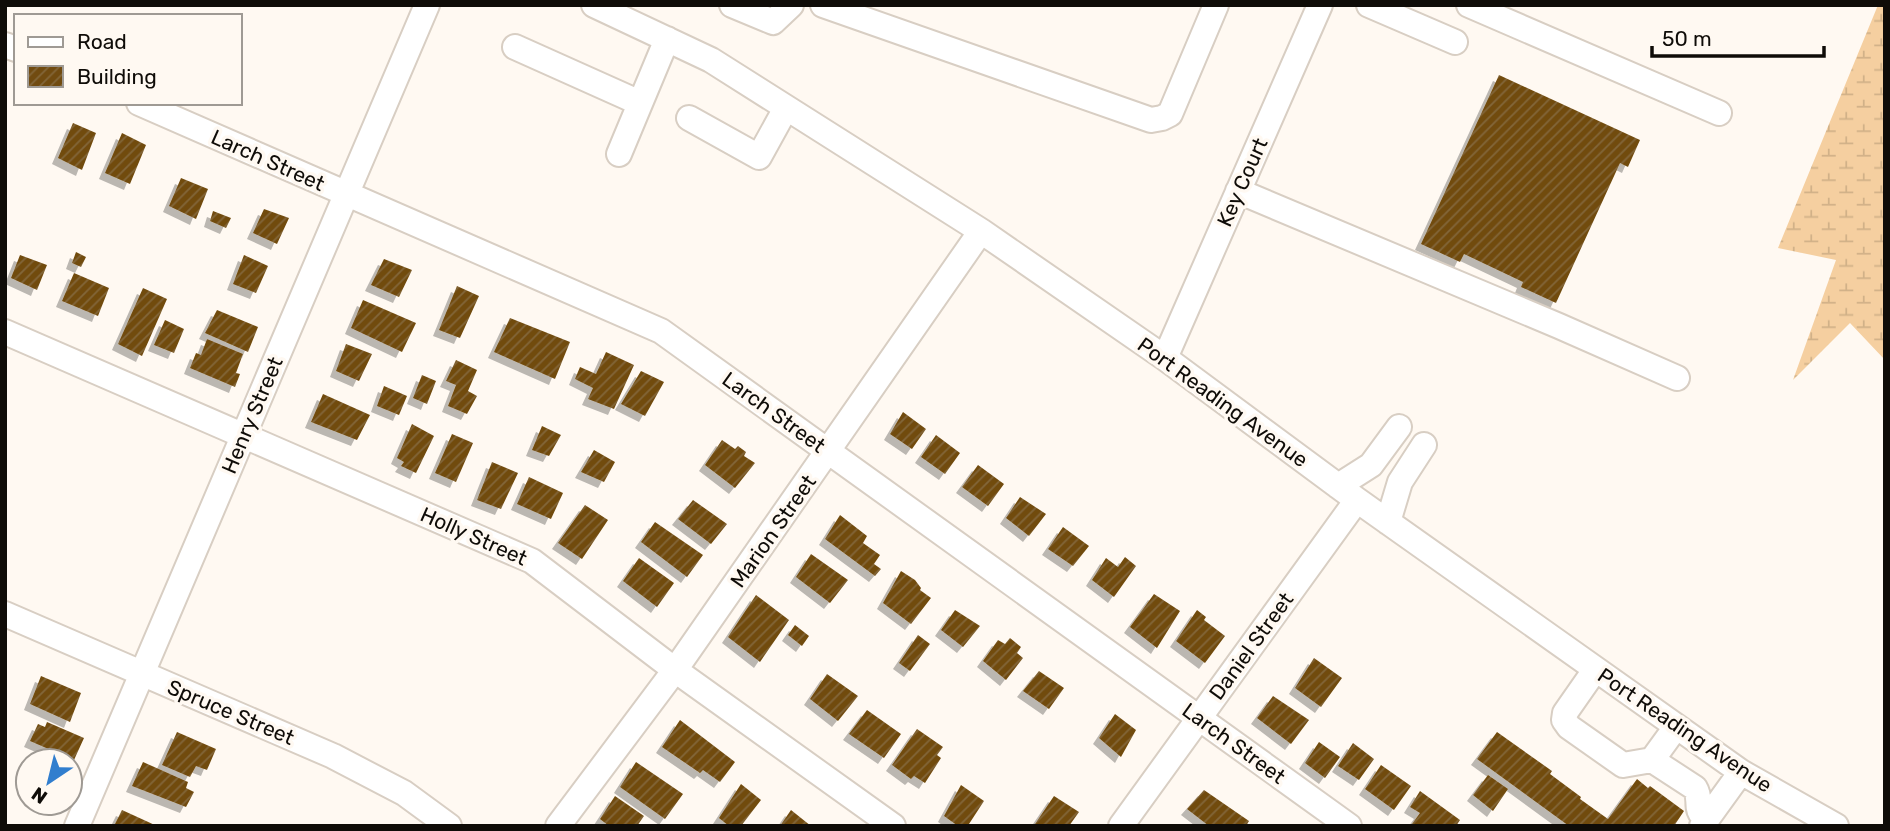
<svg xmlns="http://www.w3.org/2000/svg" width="1890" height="831" font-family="Rubik,sans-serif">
	<defs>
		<pattern id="wetland-marsh" width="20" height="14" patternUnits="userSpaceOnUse" patternTransform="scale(1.75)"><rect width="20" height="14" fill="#f5cfa0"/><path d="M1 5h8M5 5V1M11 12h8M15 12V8" fill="none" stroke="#d1b188"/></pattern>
		<pattern id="building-hatch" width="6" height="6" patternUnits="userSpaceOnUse" patternTransform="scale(1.75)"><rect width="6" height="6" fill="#714b10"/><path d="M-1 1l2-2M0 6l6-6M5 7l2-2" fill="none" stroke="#826639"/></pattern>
		<filter id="shadow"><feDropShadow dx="-6" dy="6" stdDeviation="0" flood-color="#0004"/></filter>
	</defs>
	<rect width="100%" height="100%" fill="#fff9f2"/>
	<path fill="url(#wetland-marsh)" d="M1878 5H1885V360L1850 323 1793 380 1836 260 1778 248Z"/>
	<path fill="url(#building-hatch)" filter="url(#shadow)" d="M1499 75 1640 140 1628 167 1620 163 1556 303 1521 287 1523 282 1464 254 1460 262 1421 244Z
		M73 123 96 133 82 170 58 158Z
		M122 133 146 145 130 184 105 173Z
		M181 178 208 189 196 219 169 206Z
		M264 209 289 218 277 244 253 233Z
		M213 211 231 218 226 228 210 221Z
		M76 252 86 257 81 267 72 263Z
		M20 255 47 265 37 290 11 278Z
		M244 255 268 266 256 293 233 284Z
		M384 259 412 270 399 297 371 285Z
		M74 273 109 288 98 316 62 301Z
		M457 286 479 296 460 338 439 330Z
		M143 288 167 299 142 356 118 344Z
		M363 300 416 323 402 352 351 328Z
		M217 310 258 327 248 352 205 333Z
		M510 318 570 342 555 379 494 352Z
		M165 320 184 329 174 353 154 345Z
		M207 339 243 354 236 373 240 374 235 387 190 368 196 353 201 355Z
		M346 344 372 354 359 381 336 371Z
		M606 352 634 365 614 409 588 399 593 388 575 379 580 367 596 374Z
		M456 360 477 370 468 391 477 396 467 414 448 406 456 385 446 381Z
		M641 371 664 382 645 416 621 404Z
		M422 375 436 381 427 404 413 398Z
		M384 386 407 396 399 415 377 406Z
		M323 394 370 415 357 440 311 422Z
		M903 412 926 429 912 449 890 434Z
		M412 424 434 436 416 473 401 466 404 462 397 458Z
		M542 426 561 435 549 456 532 450Z
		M452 434 473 443 456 482 435 473Z
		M936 435 960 453 945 474 921 457Z
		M722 440 735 449 738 446 746 452 744 456 755 463 735 488 705 465Z
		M594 450 615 462 604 482 581 472Z
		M492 462 518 473 501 509 477 500Z
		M978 465 1004 484 988 506 962 487Z
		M529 477 563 493 551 519 517 504Z
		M1020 497 1046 514 1029 536 1006 518Z
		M693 500 727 524 711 544 678 519Z
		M585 505 608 520 582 559 558 543Z
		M840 515 867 536 863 543 880 555 874 564 881 569 875 576 825 539Z
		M655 522 703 555 687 577 641 542Z
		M1063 527 1089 546 1073 566 1048 549Z
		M811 554 848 580 830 603 796 577Z
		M1125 557 1136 566 1114 597 1092 580 1106 558 1118 567Z
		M639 558 674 583 657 607 623 581Z
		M901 571 915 580 921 588 920 590 931 598 911 624 883 603Z
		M1154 594 1180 611 1157 648 1130 627Z
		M756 595 789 620 760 662 728 637Z
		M955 610 980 626 963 647 941 630Z
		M1197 610 1206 617 1204 620 1225 636 1205 663 1176 641Z
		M795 625 809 636 802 646 788 635Z
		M918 635 930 644 910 671 899 663Z
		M1010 638 1021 647 1017 653 1023 658 1006 680 983 661 998 640 1005 644Z
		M1314 658 1342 678 1321 707 1295 688Z
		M1039 671 1064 688 1049 709 1023 691Z
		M827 674 858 696 838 721 810 699Z
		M41 676 81 693 70 722 30 704Z
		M1273 696 1309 720 1291 744 1257 718Z
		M867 710 901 734 884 758 849 734Z
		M1115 714 1136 730 1121 757 1099 738Z
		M680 720 735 762 720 782 703 770 700 773 662 747Z
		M47 722 84 738 74 760 30 741 38 724 45 727Z
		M917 729 943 747 937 755 941 758 925 783 914 776 911 779 892 765Z
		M177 732 216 749 207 770 196 766 190 777 162 765Z
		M1497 732 1552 771 1550 774 1581 797 1580 799 1608 819 1637 779 1648 788 1650 786 1684 811 1674 826H1569L1477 759Z
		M1319 742 1340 757 1325 778 1305 763Z
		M1353 743 1374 759 1359 780 1338 766Z
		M143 762 188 782 186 788 194 792 186 807 132 786Z
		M636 762 683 794 665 819 620 787Z
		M1381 765 1411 786 1394 810 1365 789Z
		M1488 775 1508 789 1493 811 1473 795Z
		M741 784 761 800 741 826H729L719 818Z
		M961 785 984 801 969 824 965 826H958L944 816Z
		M1204 790 1249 821 1246 826H1209L1187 809Z
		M1420 791 1460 820 1456 826H1414L1412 824 1420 813 1410 807Z
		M615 796 644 816 637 826H609L600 819Z
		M1054 796 1079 812 1069 826H1038L1035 824Z
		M122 810 157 826H114Z
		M791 810 811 826H780Z"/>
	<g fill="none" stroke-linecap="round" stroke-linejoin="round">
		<defs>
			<path id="minor" d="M594 5 711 60 981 231 1165 358 1357 500 1741 772 1836 826
				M732 5 773 22 791 5
				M823 5 1151 120 1162 118 1170 114 1216 5
				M1369 5 1455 42
				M1469 5 1719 113
				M5 45 16 49
				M515 47 640 103
				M139 103 661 331 1349 826
				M689 118 759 157 786 108
				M619 154 667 39
				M1238 191 1559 326 1677 378
				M5 332 532 561 675 670 893 826
				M1165 358 1320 5
				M1338 486 1371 465 1399 427
				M1388 522 1400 482 1424 445
				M5 614 333 756 404 793 449 826
				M1595 670 1565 713 1564 720 1569 727 1623 765 1652 760 1676 727
				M1652 760 1695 788C1703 801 1692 808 1707 820
				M77 826 427 5
				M558 826 675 670 981 231
				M1121 826 1357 500
				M1702 826 1741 772"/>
		</defs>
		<use href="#minor" stroke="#d8cec3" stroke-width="28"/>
		<use href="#minor" stroke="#fff" stroke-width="24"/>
	</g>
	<g text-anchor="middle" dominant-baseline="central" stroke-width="7" stroke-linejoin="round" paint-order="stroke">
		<g font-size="21" fill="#0f0c08" stroke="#fff9f2">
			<text transform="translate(268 160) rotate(24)">Larch Street</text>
			<text transform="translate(1242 182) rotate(-66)">Key Court</text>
			<text transform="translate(1223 402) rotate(36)">Port Reading Avenue</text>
			<text transform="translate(774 412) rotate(36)">Larch Street</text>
			<text transform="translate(252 415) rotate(-67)">Henry Street</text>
			<text transform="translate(773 531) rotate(-55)">Marion Street</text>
			<text transform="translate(474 536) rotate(24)">Holly Street</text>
			<text transform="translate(1251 646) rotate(-54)">Daniel Street</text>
			<text transform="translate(231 712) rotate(23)">Spruce Street</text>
			<text transform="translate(1685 730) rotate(34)">Port Reading Avenue</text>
			<text transform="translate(1234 743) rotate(36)">Larch Street</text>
		</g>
	</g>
	<rect width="1890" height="831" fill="none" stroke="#0f0c08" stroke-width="14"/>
	<rect x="14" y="14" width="228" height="91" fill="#fff9f2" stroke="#9f9a94" stroke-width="2"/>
	<rect x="28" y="37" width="35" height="10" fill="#ffffff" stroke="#9f9a94" stroke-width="2"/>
	<text x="77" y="49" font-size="21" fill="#0f0c08">Road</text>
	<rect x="28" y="66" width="35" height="21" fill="url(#building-hatch)" stroke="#9f9a94" stroke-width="2"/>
	<text x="77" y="84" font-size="21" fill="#0f0c08">Building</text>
	<g transform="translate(49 782) rotate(215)"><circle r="33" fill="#fff9f2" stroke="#9f9a94" stroke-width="2"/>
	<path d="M0-5L12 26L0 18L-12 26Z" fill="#317ece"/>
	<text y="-10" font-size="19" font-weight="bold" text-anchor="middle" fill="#0f0c08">N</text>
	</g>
	<path d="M1652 46v10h172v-10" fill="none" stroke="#0f0c08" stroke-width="3.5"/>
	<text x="1662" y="46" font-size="21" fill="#0f0c08" stroke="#fff9f2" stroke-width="5" paint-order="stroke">50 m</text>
</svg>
